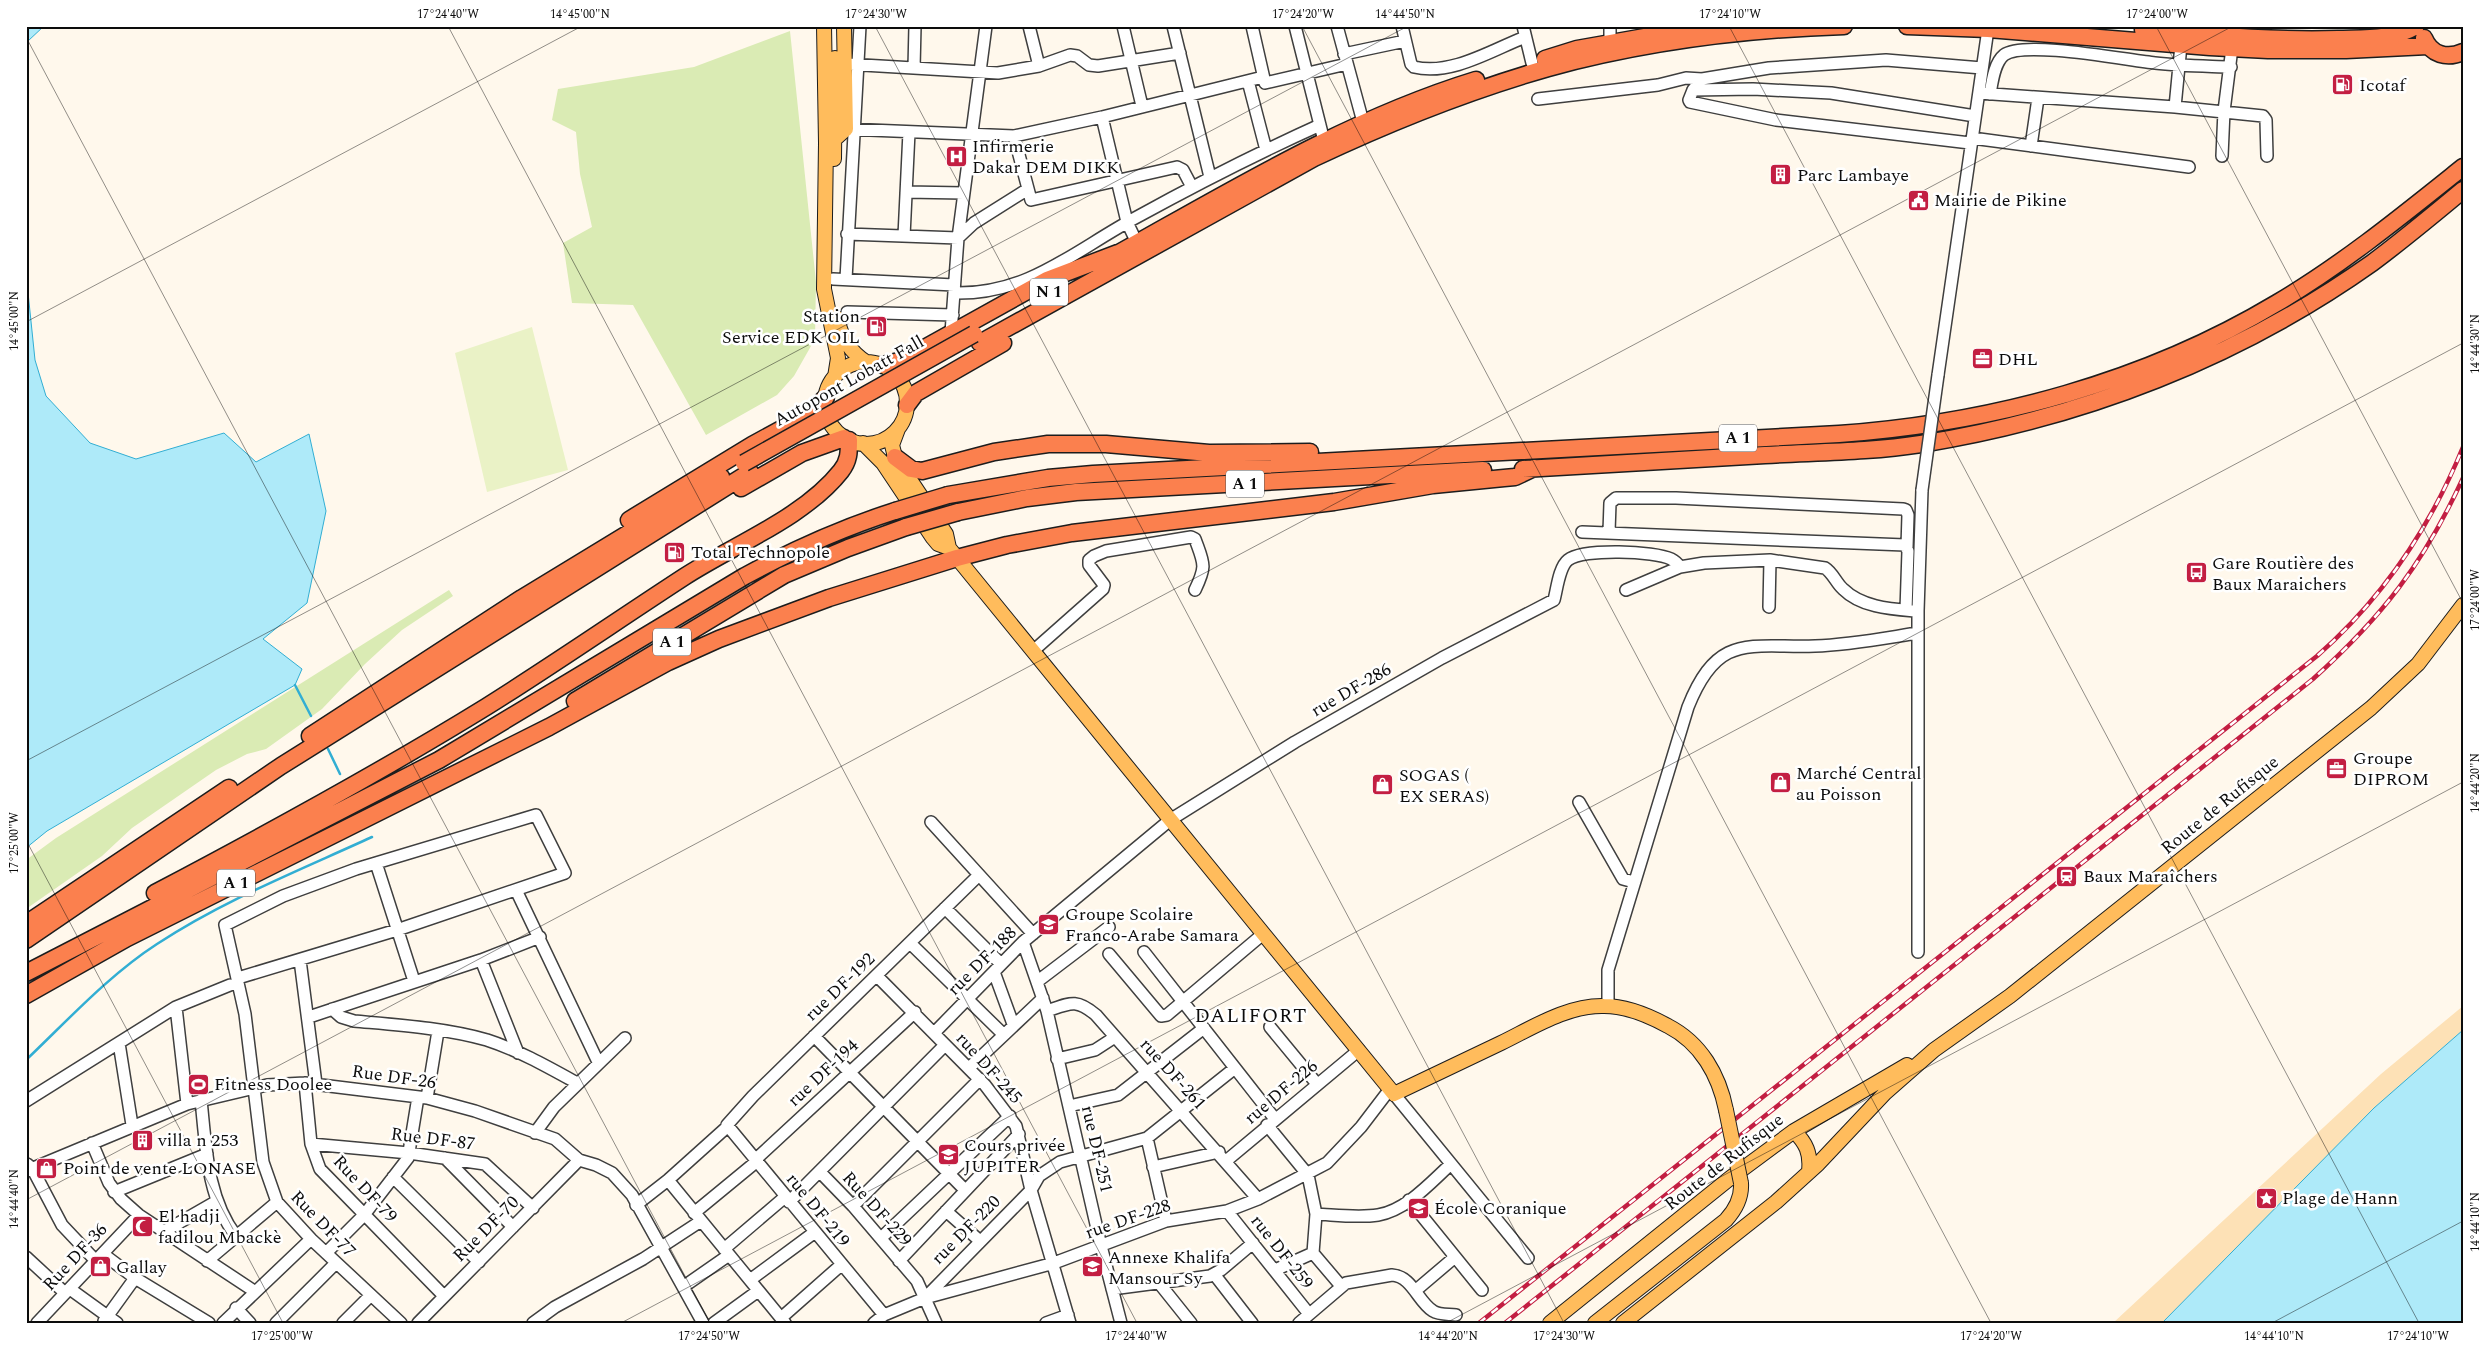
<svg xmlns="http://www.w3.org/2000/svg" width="2489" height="1349" font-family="Spectral,serif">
	<rect width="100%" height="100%" fill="#fff8ec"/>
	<path fill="#daebb4" d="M790 31 816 282 815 339 794 376 777 395 706 435 633 305 572 303 563 243 592 227 580 174 576 132 552 120 558 89 694 67Z
		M449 590 453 596 402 630 365 664 322 709 266 749 247 754 216 770 132 828 102 856 26 909V860L56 838Z"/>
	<path fill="#fde1b6" d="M2463 1006V1030L2374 1109 2162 1323H2113L2381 1074Z"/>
	<path fill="#eaf2c6" d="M532 327 568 470 487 492 455 353Z"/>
	<path fill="#aeeaf9" stroke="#32aed3" d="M26 26H44L28 41 26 46Z
		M26 273 35 360 46 396 90 443 136 459 224 433 256 462 309 434 326 511 307 603 263 639 302 669 295 685 47 831 26 848Z
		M2463 1030V1323H2162L2374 1108Z"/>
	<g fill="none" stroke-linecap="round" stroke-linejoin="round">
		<path stroke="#32aed3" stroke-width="2.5" d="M295 685 311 716
			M328 749 340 774
			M26 1060C68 1020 109 975 157 944 224 900 300 870 372 837"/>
		<defs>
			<path id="minor" d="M1029 26 1039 66
				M1123 26 1142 106
				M1173 26 1210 177
				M1252 26 1265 83 1347 64
				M1295 26 1324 141
				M1337 26 1363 122
				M1402 26 1411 64 1414 67C1451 76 1492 50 1525 37
				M1523 26 1532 63
				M1610 43V26
				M1344 54 1405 41
				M846 64 998 73 1039 66 1070 55 1077 56 1089 65 1098 66 1180 53
				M914 68 915 26
				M1248 81 1266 150
				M1693 90 1702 79 1769 68 1886 60 1982 68
				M1979 93 2175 107 2263 116 2266 120 2267 156
				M1990 94C1992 83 1994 63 2004 55 2024 40 2126 60 2155 63 2180 66 2205 66 2231 67
				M1538 99 1658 85 1686 78 1702 79
				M2175 107 2181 45
				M1102 117 1127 222 1137 243
				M846 129 1014 136 1102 117 1263 77
				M1014 136 1031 200 1177 167 1183 170 1192 187
				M1972 138 2189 167
				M1970 143 1776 120 1690 102 1689 100 1693 90 1753 89 1831 93 1975 116
				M2031 146 2038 98
				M2222 156 2224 111 2232 48
				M906 192 964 193
				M847 234 958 238 974 223 1028 189
				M904 236 909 132
				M833 279 954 285
				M846 279 860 26
				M954 293C1029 295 1075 250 1137 217 1197 184 1258 153 1320 125
				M847 312 953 315
				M951 333 958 238 986 26
				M1938 375 1988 29
				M1582 532 1905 545 1908 551 1906 610
				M1609 532 1610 503 1616 498H1676L1903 509 1906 510 1908 515 1907 547
				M1626 590 1680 567 1704 563 1770 560 1825 568C1833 573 1836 583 1843 589 1861 607 1890 609 1914 611
				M1769 607 1770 560
				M1033 651 1103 589 1104 585 1089 565V560L1094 556 1106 551 1191 537 1195 539C1204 564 1207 565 1195 590
				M1579 802 1623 879 1634 882
				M931 822 1033 934
				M376 863 414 981
				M516 890 598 1062
				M945 908 1001 964
				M1023 942 1047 1011 1101 1246 1121 1323
				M910 943 1003 1034
				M1144 952 1275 1119
				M1918 952V611L1922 490
				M1109 954 1161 1016 1167 1015 1263 934
				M300 960 316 1084
				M481 960 518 1053
				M994 972 1013 1024
				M877 976 985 1085 1016 1126 1031 1190 1070 1323
				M238 978 397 930 565 873 536 815 356 869 283 896 225 925 245 1014 263 1162 277 1202 311 1239 401 1323
				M1038 981 1109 927
				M1608 1006V970L1688 707C1718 632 1749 648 1815 646 1849 645 1885 638 1918 633
				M176 1007 187 1104
				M332 1009 341 1017 354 1021C398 1025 445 1028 487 1040 518 1050 548 1067 577 1083
				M1047 1011C1070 1003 1076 998 1096 1015L1258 1199
				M309 1017 481 960 540 937
				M1270 1027 1317 1084
				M935 1032 1023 942 1170 820 1295 742 1442 658 1554 600C1557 589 1559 567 1568 560 1583 548 1655 551 1671 559 1675 561 1678 564 1680 567
				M814 1036 965 1190
				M119 1043 132 1125
				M1057 1059 1095 1050 1115 1037
				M969 1068 1043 998
				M305 1083 311 1144 320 1169 444 1296
				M1394 1094 1528 1258
				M427 1098 438 1031
				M201 1100C206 1147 207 1198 236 1236
				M26 1101 176 1007 230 985
				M1069 1106 1118 1095 1204 1028
				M1267 1125 1308 1175 1316 1214 1313 1253 1341 1286
				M535 1133 554 1107 625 1038
				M1147 1138 1166 1221
				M92 1143 109 1183 121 1199 139 1215 254 1291
				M311 1144 409 1153 485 1164 533 1208
				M445 1158 513 1227
				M755 1160 915 1012
				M1226 1161 1359 1050
				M27 1164 32 1168 62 1225 96 1261
				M1153 1167 1219 1152
				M26 1171 187 1104 267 1085 305 1083 427 1098 475 1111 555 1139 579 1160 596 1165 612 1173 632 1195 703 1323
				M820 1172 853 1206 917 1281 936 1323
				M393 1177 479 1262
				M668 1180 785 1323
				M114 1192 207 1154
				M1409 1200 1482 1290
				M789 1202 945 1045
				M636 1205 668 1180 727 1127
				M853 1206 980 1079
				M946 1211 980 1241
				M1227 1211 1309 1314
				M694 1213 756 1162
				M1316 1214C1336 1215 1358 1218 1378 1215 1407 1210 1431 1182 1451 1164
				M163 1232 217 1201
				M881 1238 1010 1116
				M724 1249 785 1197
				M326 1253 364 1215 408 1158 418 1097
				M103 1254 135 1278 209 1323
				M26 1257 65 1293
				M207 1261 277 1202
				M899 1261 1019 1134
				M1275 1270 1313 1253
				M1214 1274 1252 1323
				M750 1280 815 1232
				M1159 1283 1191 1323
				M683 1287 729 1255
				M70 1289 117 1323
				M1112 1289 1210 1276 1221 1270 1253 1243
				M1415 1291 1455 1257
				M925 1298 1031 1190 1039 1176 1060 1162 1147 1138 1235 1068
				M236 1308 250 1323
				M884 1315 727 1125 753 1096 979 875
				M781 1318 841 1265
				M104 1321 135 1278
				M37 1323 139 1215
				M223 1323 311 1239
				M276 1323 336 1263
				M343 1323 371 1295
				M418 1323 579 1160
				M533 1323 555 1307 643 1259 701 1221
				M714 1323 758 1291
				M874 1323 884 1315 925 1298 1054 1263 1166 1221 1227 1211 1258 1199 1327 1163 1361 1127 1390 1089
				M1046 1323 1068 1315
				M1299 1323 1346 1283 1392 1275C1412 1276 1418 1302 1433 1311 1439 1315 1448 1314 1456 1315"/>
			<path id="major" d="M824 26 826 143 824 289 838 358 835 377
				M836 138 846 129 844 26
				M834 159 835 58
				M837 318C841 337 850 352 866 362
				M825 403a41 41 0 1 1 82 0a41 41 0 1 1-82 0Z
				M898 429 892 445 895 457 946 534 949 548
				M863 443 883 463 933 538 938 544 949 548 1394 1094C1430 1077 1465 1060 1501 1043 1532 1028 1567 1005 1604 1006 1626 1006 1648 1015 1668 1026 1701 1043 1719 1075 1726 1110
				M1794 1131C1806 1143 1811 1153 1809 1171
				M1550 1323 1729 1179 1794 1131 1907 1065
				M1595 1323 1726 1220C1736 1209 1742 1198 1741 1183
				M1623 1323 1776 1202 1818 1164 1885 1093 1934 1050 2010 996 2371 708 2418 664 2463 605"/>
			<path id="highway" d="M1907 26 1988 29 2210 47 2268 50H2346L2428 46
				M2143 30C2208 35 2273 41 2338 39 2365 38 2392 40 2416 26
				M2424 38C2431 55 2447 59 2463 52
				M1545 59 1577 49 1707 26
				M1110 258C1229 192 1346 120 1476 80
				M980 343 1314 158C1390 122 1468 91 1548 68 1643 42 1746 29 1844 26
				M883 365 903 360 1047 280 1118 253
				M907 405 916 393 1003 343
				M895 457 911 469 922 471 994 452 1048 444H1106L1209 453 1310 452
				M1523 469C1603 465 1684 460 1765 455 1817 452 1870 452 1921 444 2083 418 2238 358 2372 263 2403 240 2433 215 2463 190
				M741 488 802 453 844 438
				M948 495 1048 478 1093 474 1839 434C1992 423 2145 382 2277 303 2343 264 2403 215 2463 167
				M958 512 1027 498 1076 492 1483 470
				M629 520 752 445 809 414 826 397
				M575 701 784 575 848 548 906 527
				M310 736 522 598 721 477
				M155 893C267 834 379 773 486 707 553 665 618 620 684 577 733 545 804 518 841 471 849 461 849 452 849 440
				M26 924 229 788
				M26 940 281 766 750 472
				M26 973 439 760 745 576C793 550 842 528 895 511
				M26 995 127 938 549 727 668 662 719 639 829 598 957 558 1007 545 1072 533 1334 502 1433 485 1504 478 1515 477 1534 468"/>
		</defs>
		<use href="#minor" stroke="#3f3f3f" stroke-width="14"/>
		<use href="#major" stroke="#1d1d1d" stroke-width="16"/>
		<use href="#highway" stroke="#1d1d1d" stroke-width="19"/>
		<use href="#minor" stroke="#fff" stroke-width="11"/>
		<use href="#major" stroke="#ffbc5c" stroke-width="14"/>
		<use href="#highway" stroke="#fb804e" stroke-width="16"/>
		<defs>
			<path id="rail" d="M1479 1323 2317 656C2383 598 2430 528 2463 447
				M1505 1323 2313 679C2382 617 2424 563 2463 478"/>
		</defs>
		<use href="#rail" stroke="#c31e42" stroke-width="4.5"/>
		<use href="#rail" stroke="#fff" stroke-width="2.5" stroke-dasharray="8" stroke-linecap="butt"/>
		<defs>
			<path id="minor-bridge" d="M1922 490 1938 375"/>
			<path id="major-bridge" d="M1726 1110 1741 1183"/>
			<path id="highway-bridge" d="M744 463 974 334
				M895 511 948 495
				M906 527 958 512"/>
		</defs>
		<use href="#minor-bridge" stroke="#3f3f3f" stroke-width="14" stroke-linecap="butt"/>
		<use href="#major-bridge" stroke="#1d1d1d" stroke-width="16" stroke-linecap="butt"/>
		<use href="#highway-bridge" stroke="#1d1d1d" stroke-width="19" stroke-linecap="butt"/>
		<use href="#minor-bridge" stroke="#fff" stroke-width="11"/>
		<use href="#major-bridge" stroke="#ffbc5c" stroke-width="14"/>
		<use href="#highway-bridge" stroke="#fb804e" stroke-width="16"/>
	</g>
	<path fill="none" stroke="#0c0c0c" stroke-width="1" stroke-opacity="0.45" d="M448 26 1137 1323M875 26 1564 1323M1302 26 1991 1323M1729 26 2419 1323M2156 26 2463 603M26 37 710 1323M26 322 582 26M26 761 1408 26M26 840 283 1323M26 1200 2233 26M621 1323 2463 343M1446 1323 2463 782M2272 1323 2463 1221"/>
	<defs>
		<symbol id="fuel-square" viewBox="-11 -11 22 22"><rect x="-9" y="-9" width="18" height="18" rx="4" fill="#c31e42" stroke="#fff"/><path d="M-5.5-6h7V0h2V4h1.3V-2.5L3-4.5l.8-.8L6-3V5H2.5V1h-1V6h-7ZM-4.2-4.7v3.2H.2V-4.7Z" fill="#fff"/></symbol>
		<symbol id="hospital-square" viewBox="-11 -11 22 22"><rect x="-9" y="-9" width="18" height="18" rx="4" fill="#c31e42" stroke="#fff"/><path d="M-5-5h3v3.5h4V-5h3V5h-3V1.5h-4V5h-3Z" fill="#fff"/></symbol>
		<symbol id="building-square" viewBox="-11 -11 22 22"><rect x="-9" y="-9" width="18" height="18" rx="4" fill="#c31e42" stroke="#fff"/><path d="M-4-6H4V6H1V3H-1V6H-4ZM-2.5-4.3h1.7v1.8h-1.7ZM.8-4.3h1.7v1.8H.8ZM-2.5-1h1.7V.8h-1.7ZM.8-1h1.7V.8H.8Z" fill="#fff"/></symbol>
		<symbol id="civic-square" viewBox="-11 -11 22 22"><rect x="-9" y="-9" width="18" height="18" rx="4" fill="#c31e42" stroke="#fff"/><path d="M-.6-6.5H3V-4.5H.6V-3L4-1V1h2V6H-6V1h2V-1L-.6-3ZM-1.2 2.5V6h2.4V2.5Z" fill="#fff"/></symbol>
		<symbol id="office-square" viewBox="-11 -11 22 22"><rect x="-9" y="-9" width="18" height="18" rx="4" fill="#c31e42" stroke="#fff"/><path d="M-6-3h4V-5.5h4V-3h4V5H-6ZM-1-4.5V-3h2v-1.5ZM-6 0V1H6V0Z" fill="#fff"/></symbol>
		<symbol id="bus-square" viewBox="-11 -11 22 22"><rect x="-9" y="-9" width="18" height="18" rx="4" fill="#c31e42" stroke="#fff"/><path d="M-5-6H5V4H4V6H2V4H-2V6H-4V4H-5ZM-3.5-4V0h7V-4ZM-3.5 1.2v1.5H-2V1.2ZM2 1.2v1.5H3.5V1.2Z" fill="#fff"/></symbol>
		<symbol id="shop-square" viewBox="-11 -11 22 22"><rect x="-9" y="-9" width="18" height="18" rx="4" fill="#c31e42" stroke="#fff"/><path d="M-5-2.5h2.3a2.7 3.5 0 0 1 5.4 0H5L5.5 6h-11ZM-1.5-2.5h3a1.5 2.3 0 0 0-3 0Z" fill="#fff"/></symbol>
		<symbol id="station-square" viewBox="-11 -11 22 22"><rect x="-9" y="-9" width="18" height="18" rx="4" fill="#c31e42" stroke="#fff"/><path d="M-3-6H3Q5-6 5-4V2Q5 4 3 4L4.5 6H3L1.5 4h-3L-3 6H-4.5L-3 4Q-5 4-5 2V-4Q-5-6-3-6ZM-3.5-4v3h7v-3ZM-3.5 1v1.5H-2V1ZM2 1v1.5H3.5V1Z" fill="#fff"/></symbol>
		<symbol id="school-square" viewBox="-11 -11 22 22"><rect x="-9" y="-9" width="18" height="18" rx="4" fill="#c31e42" stroke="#fff"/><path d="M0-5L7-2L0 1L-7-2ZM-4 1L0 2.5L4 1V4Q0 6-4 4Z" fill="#fff"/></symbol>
		<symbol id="stadium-square" viewBox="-11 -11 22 22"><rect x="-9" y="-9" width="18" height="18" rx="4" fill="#c31e42" stroke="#fff"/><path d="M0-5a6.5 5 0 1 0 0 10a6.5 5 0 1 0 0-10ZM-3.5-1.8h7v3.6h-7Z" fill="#fff"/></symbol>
		<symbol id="sight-square" viewBox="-11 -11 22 22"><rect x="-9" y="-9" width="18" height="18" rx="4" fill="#c31e42" stroke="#fff"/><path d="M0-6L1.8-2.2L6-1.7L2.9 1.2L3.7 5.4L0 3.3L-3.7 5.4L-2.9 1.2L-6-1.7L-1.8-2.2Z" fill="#fff"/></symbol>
		<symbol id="mosque-square" viewBox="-11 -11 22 22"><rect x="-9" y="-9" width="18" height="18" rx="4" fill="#c31e42" stroke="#fff"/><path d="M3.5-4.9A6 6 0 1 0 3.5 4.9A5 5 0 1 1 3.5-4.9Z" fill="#fff"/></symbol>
	</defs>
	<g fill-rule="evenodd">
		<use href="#fuel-square" x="2330" y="72" width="25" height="25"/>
		<use href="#hospital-square" x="944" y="144" width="25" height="25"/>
		<use href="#building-square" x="1768" y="162" width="25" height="25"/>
		<use href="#civic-square" x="1906" y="188" width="25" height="25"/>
		<use href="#fuel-square" x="864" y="314" width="25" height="25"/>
		<use href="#office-square" x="1970" y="346" width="25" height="25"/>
		<use href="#fuel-square" x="662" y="540" width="25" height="25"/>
		<use href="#bus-square" x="2184" y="560" width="25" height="25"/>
		<use href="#office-square" x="2324" y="756" width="25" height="25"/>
		<use href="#shop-square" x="1768" y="770" width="25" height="25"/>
		<use href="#shop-square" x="1370" y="772" width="25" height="25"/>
		<use href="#station-square" x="2054" y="864" width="25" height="25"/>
		<use href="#school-square" x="1036" y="912" width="25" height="25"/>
		<use href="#stadium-square" x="186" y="1072" width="25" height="25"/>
		<use href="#building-square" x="130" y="1128" width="25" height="25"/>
		<use href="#school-square" x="936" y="1142" width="25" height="25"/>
		<use href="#shop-square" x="34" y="1156" width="25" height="25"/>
		<use href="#sight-square" x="2254" y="1186" width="25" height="25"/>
		<use href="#school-square" x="1406" y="1196" width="25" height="25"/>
		<use href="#mosque-square" x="130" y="1214" width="25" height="25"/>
		<use href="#shop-square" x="88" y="1254" width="25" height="25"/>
		<use href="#school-square" x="1080" y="1254" width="25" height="25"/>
	</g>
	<g text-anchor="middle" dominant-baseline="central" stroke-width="5" stroke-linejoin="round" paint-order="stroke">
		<g fill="#fff" stroke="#555" stroke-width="1">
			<rect x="1030" y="278.5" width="38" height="27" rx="4"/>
			<rect x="1719" y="424.5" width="38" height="27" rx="4"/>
			<rect x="1226" y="470.5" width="38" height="27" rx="4"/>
			<rect x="653" y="628.5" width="38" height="27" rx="4"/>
			<rect x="217" y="869.5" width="38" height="27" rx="4"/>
		</g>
		<g font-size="16" font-weight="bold" fill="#0c0c0c">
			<text x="1049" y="292">N 1</text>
			<text x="1738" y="438">A 1</text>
			<text x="1245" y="484">A 1</text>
			<text x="672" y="642">A 1</text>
			<text x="236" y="883">A 1</text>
		</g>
		<g font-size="18" fill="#0c0c0c" stroke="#fff" text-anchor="start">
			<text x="2359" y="85">Icotaf</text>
			<text x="972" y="146">Infirmerie<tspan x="972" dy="21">Dakar DEM DIKK</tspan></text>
			<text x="1797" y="175">Parc Lambaye</text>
			<text x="1934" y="200">Mairie de Pikine</text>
			<text x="860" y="316" text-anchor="end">Station<tspan x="860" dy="21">Service EDK OIL</tspan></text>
			<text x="1998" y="359">DHL</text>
			<text x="691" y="552">Total Technopole</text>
			<text x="2212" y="563">Gare Routière des<tspan x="2212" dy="21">Baux Maraichers</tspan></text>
			<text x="2353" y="758">Groupe<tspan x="2353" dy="21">DIPROM</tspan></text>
			<text x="1796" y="773">Marché Central<tspan x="1796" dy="21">au Poisson</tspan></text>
			<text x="1399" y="775">SOGAS (<tspan x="1399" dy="21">EX SERAS)</tspan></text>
			<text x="2083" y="876">Baux Maraîchers</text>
			<text x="1065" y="914">Groupe Scolaire<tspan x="1065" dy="21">Franco-Arabe Samara</tspan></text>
			<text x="214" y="1084">Fitness Doolee</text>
			<text x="158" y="1140">villa n 253</text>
			<text x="964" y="1145">Cours privée<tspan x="964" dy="21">JUPITER</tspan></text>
			<text x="63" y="1168">Point de vente LONASE</text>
			<text x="2282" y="1198">Plage de Hann</text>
			<text x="1434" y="1208">École Coranique</text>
			<text x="158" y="1216">El hadji<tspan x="158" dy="21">fadilou Mbackè</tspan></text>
			<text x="1108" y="1257">Annexe Khalifa<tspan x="1108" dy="21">Mansour Sy</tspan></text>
			<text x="116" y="1267">Gallay</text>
		</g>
		<g font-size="18" fill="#0c0c0c" stroke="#fff">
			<text transform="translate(849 381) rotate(-29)">Autopont Lobatt Fall</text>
			<text transform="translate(1351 690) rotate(-30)">rue DF-286</text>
			<text transform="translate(2220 805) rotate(-39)">Route de Rufisque</text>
			<text transform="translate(982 961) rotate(-45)">rue DF-188</text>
			<text transform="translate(840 987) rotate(-44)">rue DF-192</text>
			<text transform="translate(989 1068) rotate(48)">rue DF-245</text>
			<text transform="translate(823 1073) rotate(-43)">rue DF-194</text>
			<text transform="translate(1173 1074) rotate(48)">rue DF-261</text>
			<text transform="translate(394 1077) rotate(8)">Rue DF-26</text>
			<text transform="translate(1281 1092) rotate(-40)">rue DF-226</text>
			<text transform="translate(433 1139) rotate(7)">Rue DF-87</text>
			<text transform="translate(1097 1149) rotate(77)">rue DF-251</text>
			<text transform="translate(1724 1162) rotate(-38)">Route de Rufisque</text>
			<text transform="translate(365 1189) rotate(47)">Rue DF-79</text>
			<text transform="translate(877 1209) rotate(48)">Rue DF-229</text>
			<text transform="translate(818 1210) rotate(51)">rue DF-219</text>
			<text transform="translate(1128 1219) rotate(-19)">rue DF-228</text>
			<text transform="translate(323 1224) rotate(46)">Rue DF-77</text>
			<text transform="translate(486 1229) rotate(-45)">Rue DF-70</text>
			<text transform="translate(966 1230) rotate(-45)">rue DF-220</text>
			<text transform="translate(1282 1252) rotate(52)">rue DF-259</text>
			<text transform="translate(75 1257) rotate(-47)">Rue DF-36</text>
		</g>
		<g font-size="20" letter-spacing="1" fill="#0c0c0c" stroke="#fff">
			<text x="1251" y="1016">DALIFORT</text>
		</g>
	</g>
	<rect width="2489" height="1349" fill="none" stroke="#ffffff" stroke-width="55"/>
	<rect x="28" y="28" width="2434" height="1294" fill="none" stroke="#0c0c0c" stroke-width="2"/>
	<g font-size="12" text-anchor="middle" fill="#0c0c0c">
		<text x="448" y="18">17°24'40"W</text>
		<text x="580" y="18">14°45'00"N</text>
		<text x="876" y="18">17°24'30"W</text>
		<text x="1303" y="18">17°24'20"W</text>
		<text x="1405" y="18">14°44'50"N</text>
		<text x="1730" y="18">17°24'10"W</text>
		<text x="2157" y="18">17°24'00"W</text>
		<text transform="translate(14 321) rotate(-90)" y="4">14°45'00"N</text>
		<text transform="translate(2475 344) rotate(-90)" y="4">14°44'30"N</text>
		<text transform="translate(2475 600) rotate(-90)" y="4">17°24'00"W</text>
		<text transform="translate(2475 783) rotate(-90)" y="4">14°44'20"N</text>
		<text transform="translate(14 843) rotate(-90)" y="4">17°25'00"W</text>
		<text transform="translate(14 1199) rotate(-90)" y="4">14°44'40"N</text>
		<text transform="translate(2475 1222) rotate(-90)" y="4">14°44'10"N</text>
		<text x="282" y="1340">17°25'00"W</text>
		<text x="709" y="1340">17°24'50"W</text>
		<text x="1136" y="1340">17°24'40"W</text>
		<text x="1448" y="1340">14°44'20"N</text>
		<text x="1564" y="1340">17°24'30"W</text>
		<text x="1991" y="1340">17°24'20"W</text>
		<text x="2274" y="1340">14°44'10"N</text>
		<text x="2418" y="1340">17°24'10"W</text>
	</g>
</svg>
